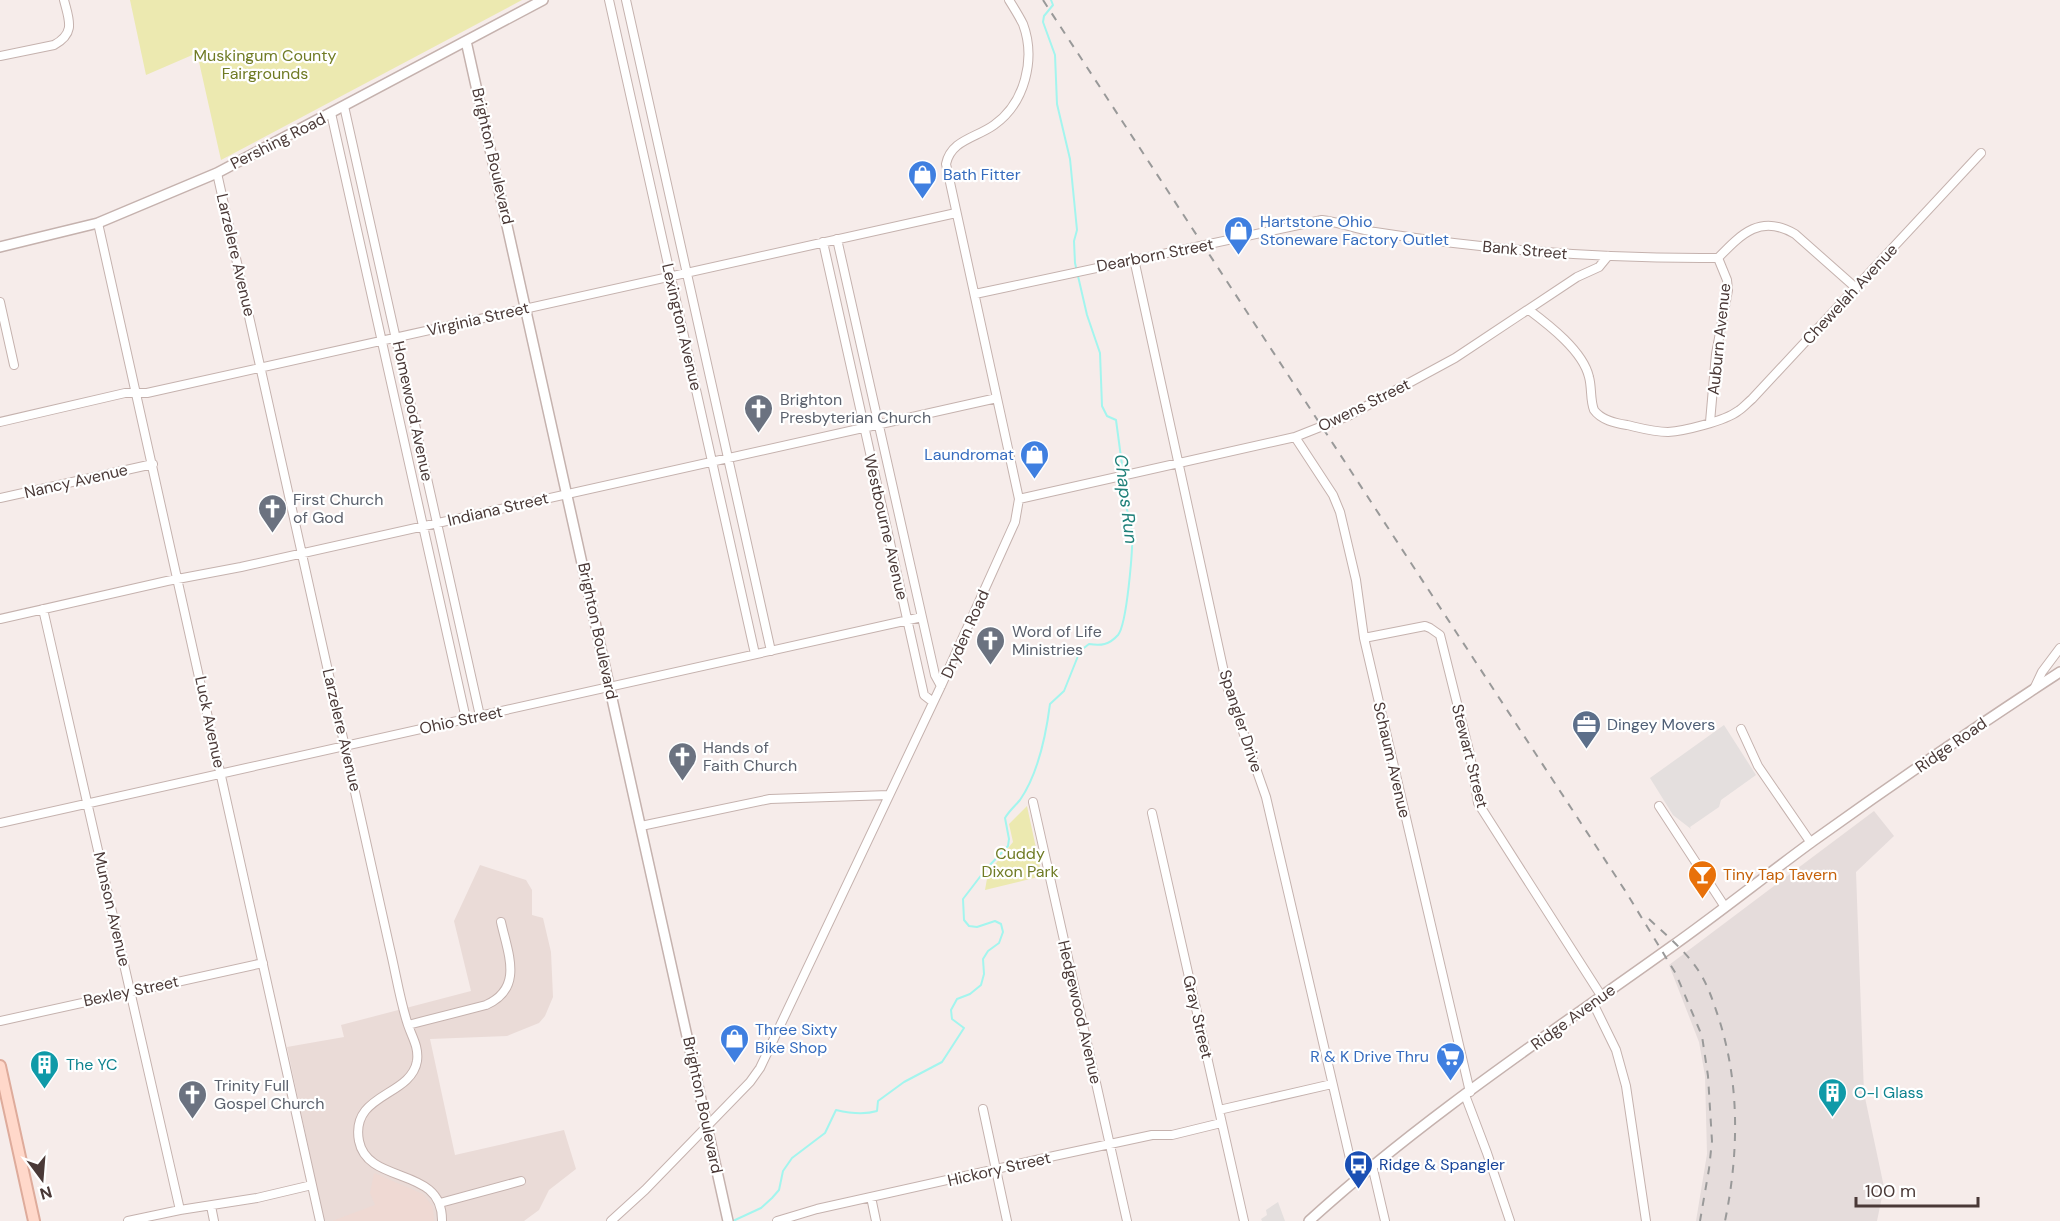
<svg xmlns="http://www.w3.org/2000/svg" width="2060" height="1221" font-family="'DM Sans',sans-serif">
	<rect width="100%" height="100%" fill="#f6ecea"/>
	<path fill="#eadbd7" d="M480 865 526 880 532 890V915L543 918 551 952 553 997 545 1016 539 1023 507 1036 430 1039 455 1155 564 1130 576 1169 549 1190 539 1210 524 1221H324L287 1047 344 1037 341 1025 471 991 454 921Z"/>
	<path fill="#e5dcdb" d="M1874 811 1894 836 1856 872 1864 1093 1884 1187 1877 1221H1696L1707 1154 1705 1076 1699 1042 1669 965Z"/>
	<path fill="#efd9d3" d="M374 1173 423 1194 433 1207 434 1221H332L375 1205 370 1193Z"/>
	<path fill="#ece9b0" d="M130 0H522L221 160 197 53 146 75Z
		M1027 806 1042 876 985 890 988 873 1013 842 1009 824Z"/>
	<path fill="#e4dfde" d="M1724 725 1756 775 1721 800 1719 807 1690 827 1691 829 1673 815 1650 778Z
		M1278 1202 1285 1221H1262L1261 1219 1267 1215 1266 1210Z"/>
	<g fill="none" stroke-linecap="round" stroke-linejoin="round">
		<path stroke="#a3f5ee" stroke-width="2" d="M1051 0 1053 5 1044 16 1043 22 1055 55 1057 104 1070 159 1077 230 1074 241 1075 263 1087 315 1100 353 1102 406 1107 416 1116 420 1123 472
			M733 1221 761 1208 772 1198 779 1190 783 1171 792 1158 825 1133 836 1110C849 1113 864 1115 877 1111L878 1101 904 1082 942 1062 964 1028 952 1019 951 1010 957 999 970 994 981 985 984 974 983 959 988 951 999 943 1003 932 1001 924 995 921 977 927 969 926 964 920 963 899 986 869 1008 846 1009 839 1005 818C1009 811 1015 806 1020 800 1038 774 1046 735 1050 704L1064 691 1080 651 1089 644C1101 646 1109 645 1118 635 1127 624 1133 549 1132 533 1131 520 1126 509 1124 497 1123 491 1123 484 1123 478"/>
		<defs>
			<path id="minor" d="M609 0 755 654
				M626 0 771 651
				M0 56 54 45C76 33 69 20 64 0
				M344 106 480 716
				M331 113 466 719
				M217 173 390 949C396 974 400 1001 408 1025 412 1037 419 1047 417 1061 411 1097 350 1093 359 1141 368 1186 443 1165 442 1221
				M98 223 320 1221
				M837 239 935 675 941 686
				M823 242 924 695 933 702
				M1718 258C1742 233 1761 214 1795 234L1856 288
				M1134 259 1227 686 1266 797 1355 1180
				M975 294 1322 220C1340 222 1357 230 1375 232 1489 250 1603 259 1718 258
				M0 302 14 365
				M1529 310C1549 325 1583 351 1589 377 1592 388 1590 400 1594 410 1601 420 1615 423 1627 425 1640 428 1654 432 1668 432 1684 431 1725 421 1738 411 1743 408 1747 403 1752 399L1981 153
				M0 422 125 393H147L956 213
				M1710 422 1716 354 1728 290 1727 280 1718 258
				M1295 437 1333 495 1340 512 1356 580 1364 638 1470 1092
				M0 498 153 464
				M1019 499 1295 437 1348 416 1455 358 1577 277 1599 267 1608 256
				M43 609 180 1210
				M0 619 167 581 241 567 997 398
				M1364 638 1425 626 1430 628 1440 635 1470 755 1478 803 1602 997
				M2034 689 2042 672 2060 648
				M1741 729 1758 766 1811 843
				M1033 802 1127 1221
				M1659 806 1725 907
				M1152 813 1244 1221
				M0 823 922 617
				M641 826 770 799 889 795
				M1593 1003 1616 1050 1626 1086 1646 1221
				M0 1021 263 963
				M408 1025 486 1005C524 988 508 954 501 922
				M1465 1095 1487 1153 1510 1221
				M983 1109 1007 1221
				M1219 1110 1332 1084
				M1372 1165 1385 1221
				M871 1197 876 1221
				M440 1203 521 1181
				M211 1206 214 1221
				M128 1221 180 1210 257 1198 312 1185
				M611 1221 645 1190 750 1082 760 1068 941 686 1015 522 1019 499 946 164C951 140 976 138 994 125 1025 103 1036 59 1023 24 1019 16 1014 8 1009 0
				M777 1221 817 1209 1054 1156 1152 1135H1172L1221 1123"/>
			<path id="tertiary" d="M466 41 728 1221
				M0 247 98 223 217 173 543 0
				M1309 1221C1421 1119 1548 1035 1671 947 1719 913 1765 876 1813 841 1894 783 1977 726 2060 672"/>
			<path id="secondary" d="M0 1066 34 1221"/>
		</defs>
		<use href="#minor" stroke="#c5b2ae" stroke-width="10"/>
		<use href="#tertiary" stroke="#c5b2ae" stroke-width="12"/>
		<use href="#secondary" stroke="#deab9b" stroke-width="14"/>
		<use href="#minor" stroke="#fff" stroke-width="8"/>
		<use href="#tertiary" stroke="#fff" stroke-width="9"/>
		<use href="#secondary" stroke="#ffd8ca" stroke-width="10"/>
		<path stroke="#999" stroke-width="2" stroke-dasharray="8 8" stroke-linecap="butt" d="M1043 0 1626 892 1676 974 1702 1036 1708 1076 1712 1141 1709 1169 1700 1221
			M1649 919C1667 936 1687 952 1700 973 1708 986 1713 1001 1718 1016 1740 1082 1739 1153 1725 1221"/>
	</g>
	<defs>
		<symbol id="shop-pin" viewBox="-11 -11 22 30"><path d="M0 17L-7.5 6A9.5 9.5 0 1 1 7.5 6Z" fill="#3f7fe0" stroke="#fff"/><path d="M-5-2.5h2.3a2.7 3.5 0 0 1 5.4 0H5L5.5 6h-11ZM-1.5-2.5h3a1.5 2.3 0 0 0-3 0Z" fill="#fff"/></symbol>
		<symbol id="church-pin" viewBox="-11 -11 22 30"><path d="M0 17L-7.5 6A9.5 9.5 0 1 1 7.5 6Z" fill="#6b7280" stroke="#fff"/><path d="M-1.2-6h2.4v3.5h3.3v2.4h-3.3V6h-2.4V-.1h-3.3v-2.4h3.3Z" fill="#fff"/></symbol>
		<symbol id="office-pin" viewBox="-11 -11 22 30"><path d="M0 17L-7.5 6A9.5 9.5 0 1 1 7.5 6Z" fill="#5c6f8a" stroke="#fff"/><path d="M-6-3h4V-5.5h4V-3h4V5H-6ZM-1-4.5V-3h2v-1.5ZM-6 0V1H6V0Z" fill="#fff"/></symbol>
		<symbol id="bar-pin" viewBox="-11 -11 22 30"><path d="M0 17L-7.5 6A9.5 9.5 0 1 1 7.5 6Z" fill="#e8710a" stroke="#fff"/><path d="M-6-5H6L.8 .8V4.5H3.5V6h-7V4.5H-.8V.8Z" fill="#fff"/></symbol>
		<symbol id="supermarket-pin" viewBox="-11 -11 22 30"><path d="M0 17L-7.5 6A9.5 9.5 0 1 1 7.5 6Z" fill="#3f7fe0" stroke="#fff"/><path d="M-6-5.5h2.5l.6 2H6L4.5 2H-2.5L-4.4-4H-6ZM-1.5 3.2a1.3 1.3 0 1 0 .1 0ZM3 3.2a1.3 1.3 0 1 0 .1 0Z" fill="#fff"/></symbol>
		<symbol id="building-pin" viewBox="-11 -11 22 30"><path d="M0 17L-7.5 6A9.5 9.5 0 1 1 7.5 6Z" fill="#0f9aa8" stroke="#fff"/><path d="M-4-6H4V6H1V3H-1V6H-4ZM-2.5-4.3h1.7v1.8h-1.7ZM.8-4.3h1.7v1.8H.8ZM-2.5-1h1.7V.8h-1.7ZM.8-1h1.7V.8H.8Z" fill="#fff"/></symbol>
		<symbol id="bus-pin" viewBox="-11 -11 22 30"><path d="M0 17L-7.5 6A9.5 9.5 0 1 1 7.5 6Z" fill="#1a4fb4" stroke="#fff"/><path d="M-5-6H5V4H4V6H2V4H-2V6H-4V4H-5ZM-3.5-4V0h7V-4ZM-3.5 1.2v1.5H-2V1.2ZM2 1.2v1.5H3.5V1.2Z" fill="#fff"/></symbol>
	</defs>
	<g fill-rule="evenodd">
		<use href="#shop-pin" x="906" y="158" width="33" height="45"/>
		<use href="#shop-pin" x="1222" y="214" width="33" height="45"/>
		<use href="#church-pin" x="742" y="392" width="33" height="45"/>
		<use href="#shop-pin" x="1018" y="438" width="33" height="45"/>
		<use href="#church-pin" x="256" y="492" width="33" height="45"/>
		<use href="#church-pin" x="974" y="624" width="33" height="45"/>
		<use href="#office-pin" x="1570" y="708" width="33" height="45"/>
		<use href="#church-pin" x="666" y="740" width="33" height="45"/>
		<use href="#bar-pin" x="1686" y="858" width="33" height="45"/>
		<use href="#shop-pin" x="718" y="1022" width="33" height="45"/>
		<use href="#supermarket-pin" x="1434" y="1040" width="33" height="45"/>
		<use href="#building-pin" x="28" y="1048" width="33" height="45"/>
		<use href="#building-pin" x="1816" y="1076" width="33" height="45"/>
		<use href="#church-pin" x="176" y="1078" width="33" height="45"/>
		<use href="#bus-pin" x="1342" y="1148" width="33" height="45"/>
	</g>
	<g text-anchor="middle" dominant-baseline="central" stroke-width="4.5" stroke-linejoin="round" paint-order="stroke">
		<g font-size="16" fill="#707b25" stroke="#fff">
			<text x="265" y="55">Muskingum County<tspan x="265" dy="18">Fairgrounds</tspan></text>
			<text x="1020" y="853">Cuddy<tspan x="1020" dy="18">Dixon Park</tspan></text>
		</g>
		<g font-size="16" fill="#4a3937" stroke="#fff">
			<text transform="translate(278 141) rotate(-27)">Pershing Road</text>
			<text transform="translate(493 156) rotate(77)">Brighton Boulevard</text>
			<text transform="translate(1525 250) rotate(5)">Bank Street</text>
			<text transform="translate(236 255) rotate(77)">Larzelere Avenue</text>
			<text transform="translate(1155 255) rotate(-11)">Dearborn Street</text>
			<text transform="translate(1850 294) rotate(-47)">Chewelah Avenue</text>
			<text transform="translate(478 319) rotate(-13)">Virginia Street</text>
			<text transform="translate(682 327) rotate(77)">Lexington Avenue</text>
			<text transform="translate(1719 339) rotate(-84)">Auburn Avenue</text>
			<text transform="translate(1364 405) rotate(-26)">Owens Street</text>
			<text transform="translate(413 411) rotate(78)">Homewood Avenue</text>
			<text transform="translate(76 481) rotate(-13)">Nancy Avenue</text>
			<text transform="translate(498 509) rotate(-13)">Indiana Street</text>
			<text transform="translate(886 527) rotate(77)">Westbourne Avenue</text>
			<text transform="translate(598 631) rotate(78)">Brighton Boulevard</text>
			<text transform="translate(965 634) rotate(-66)">Dryden Road</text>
			<text transform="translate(461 720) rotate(-12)">Ohio Street</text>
			<text transform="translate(1241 721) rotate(72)">Spangler Drive</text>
			<text transform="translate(210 722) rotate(78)">Luck Avenue</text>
			<text transform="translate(342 730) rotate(77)">Larzelere Avenue</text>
			<text transform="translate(1951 745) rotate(-35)">Ridge Road</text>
			<text transform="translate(1470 756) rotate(76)">Stewart Street</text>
			<text transform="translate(1392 760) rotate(77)">Schaum Avenue</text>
			<text transform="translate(112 909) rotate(77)">Munson Avenue</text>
			<text transform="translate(131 991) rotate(-12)">Bexley Street</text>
			<text transform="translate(1080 1012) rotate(77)">Hedgewood Avenue</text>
			<text transform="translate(1198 1017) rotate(77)">Gray Street</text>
			<text transform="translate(1573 1017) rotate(-36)">Ridge Avenue</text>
			<text transform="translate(703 1105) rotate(78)">Brighton Boulevard</text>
			<text transform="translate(999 1169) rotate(-13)">Hickory Street</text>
		</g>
		<g font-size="16" fill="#366cbe" stroke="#fff" text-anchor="start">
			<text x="943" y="174">Bath Fitter</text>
			<text x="1260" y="221">Hartstone Ohio<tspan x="1260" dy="18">Stoneware Factory Outlet</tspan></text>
			<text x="1014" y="454" text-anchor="end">Laundromat</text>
			<text x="755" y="1029">Three Sixty<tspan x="755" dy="18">Bike Shop</tspan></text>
			<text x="1429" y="1056" text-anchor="end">R &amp; K Drive Thru</text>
		</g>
		<g font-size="16" fill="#5b616d" stroke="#fff" text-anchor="start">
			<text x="780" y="399">Brighton<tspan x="780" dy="18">Presbyterian Church</tspan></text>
			<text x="293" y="499">First Church<tspan x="293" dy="18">of God</tspan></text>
			<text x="1012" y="631">Word of Life<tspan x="1012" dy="18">Ministries</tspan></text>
			<text x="703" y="747">Hands of<tspan x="703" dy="18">Faith Church</tspan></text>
			<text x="214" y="1085">Trinity Full<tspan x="214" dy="18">Gospel Church</tspan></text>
		</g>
		<g font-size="16" fill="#4e5e75" stroke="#fff" text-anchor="start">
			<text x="1607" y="724">Dingey Movers</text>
		</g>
		<g font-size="16" fill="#c56008" stroke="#fff" text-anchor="start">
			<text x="1723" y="874">Tiny Tap Tavern</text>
		</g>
		<g font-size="16" fill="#0d838f" stroke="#fff" text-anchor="start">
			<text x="66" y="1064">The YC</text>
			<text x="1854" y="1092">O-I Glass</text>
		</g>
		<g font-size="16" fill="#164399" stroke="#fff" text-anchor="start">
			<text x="1379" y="1164">Ridge &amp; Spangler</text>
		</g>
		<g font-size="18" font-style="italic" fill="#20817a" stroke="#fff">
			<text transform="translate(1126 499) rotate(83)">Chaps Run</text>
		</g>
	</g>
	<g transform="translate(42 1179) rotate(164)" stroke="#ffffff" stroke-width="4.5" paint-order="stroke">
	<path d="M0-4.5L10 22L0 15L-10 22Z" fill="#4a3937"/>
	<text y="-9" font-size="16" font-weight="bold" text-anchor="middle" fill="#4a3937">N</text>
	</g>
	<path d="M1856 1197v9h122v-9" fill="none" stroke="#4a3937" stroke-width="3"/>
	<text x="1865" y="1197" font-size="18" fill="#4a3937" stroke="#ffffff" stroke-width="4.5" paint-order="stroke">100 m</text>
</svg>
